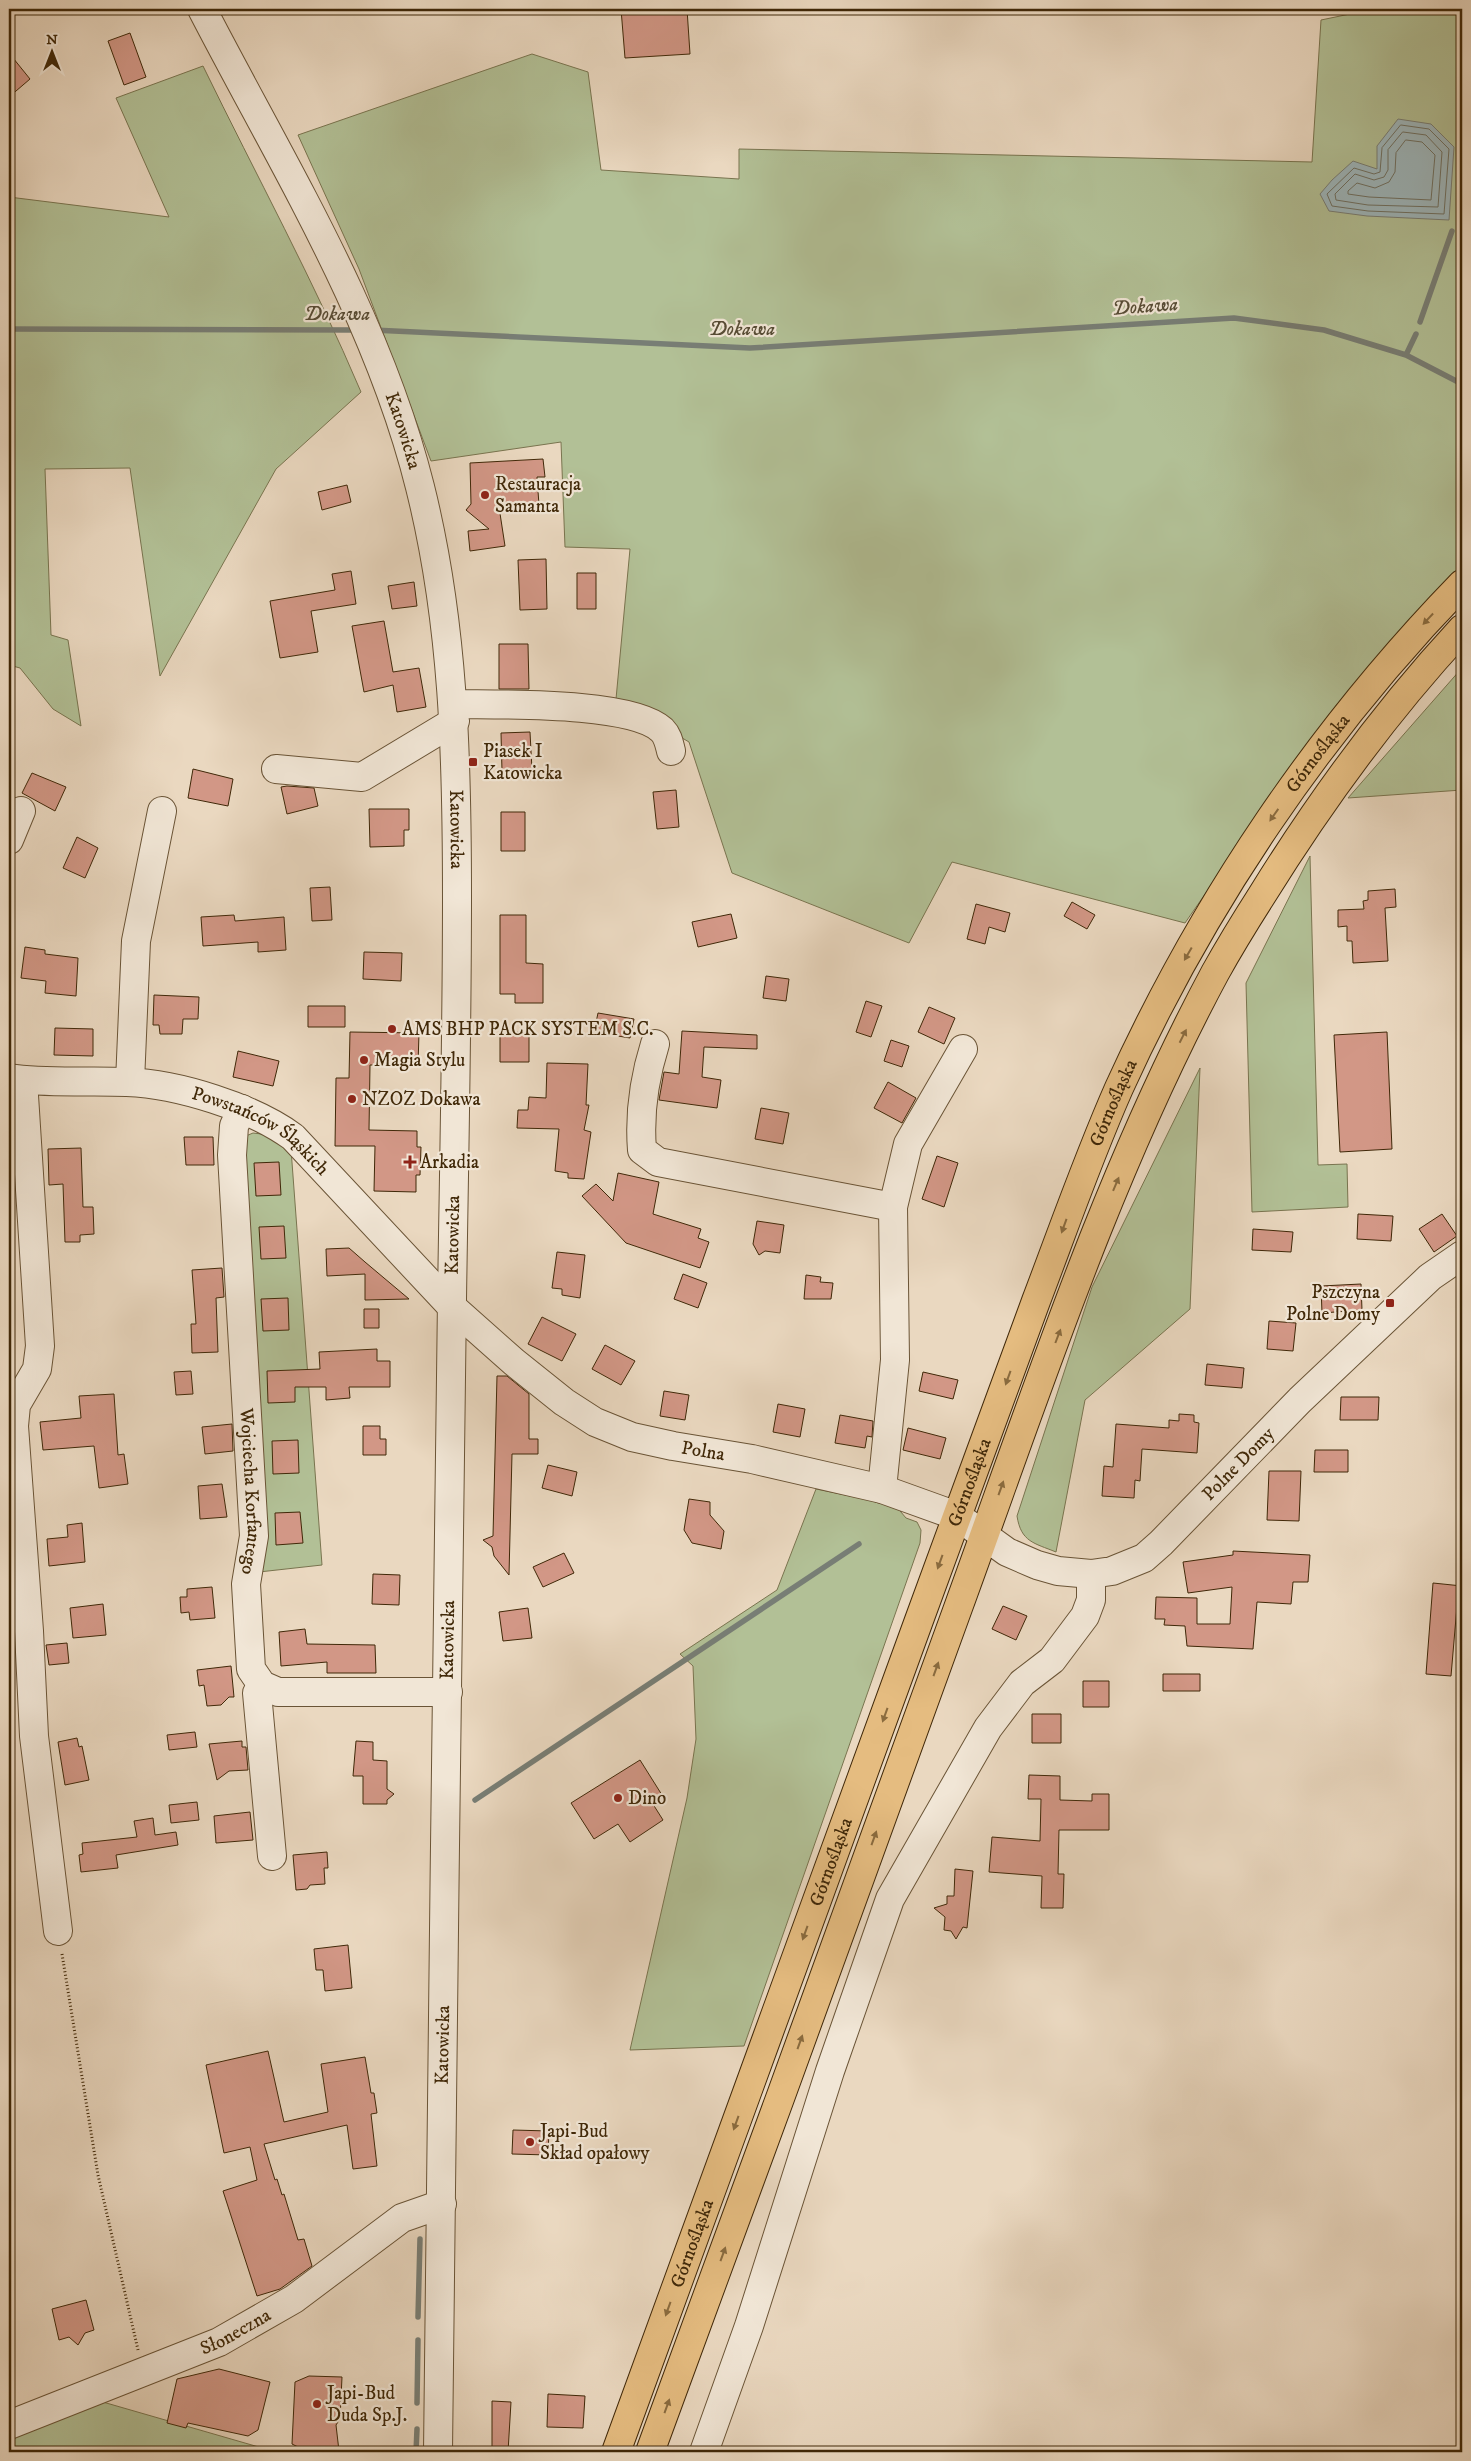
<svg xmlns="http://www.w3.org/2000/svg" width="1471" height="2461" font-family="'IM FELL DW Pica',serif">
	<rect width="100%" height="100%" fill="#ead8c0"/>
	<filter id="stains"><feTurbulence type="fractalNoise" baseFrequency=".004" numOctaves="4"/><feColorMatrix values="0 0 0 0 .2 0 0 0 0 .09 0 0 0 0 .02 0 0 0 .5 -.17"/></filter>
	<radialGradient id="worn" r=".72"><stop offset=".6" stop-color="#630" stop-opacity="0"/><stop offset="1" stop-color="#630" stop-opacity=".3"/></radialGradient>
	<path fill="#b2c096" stroke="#79744f" d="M1374 9H1462V564L1335 707 1185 923 952 862 909 943 732 873 689 742 616 699 630 549 565 547 561 442 431 461 359 269 298 135 532 54 588 72 601 170 739 179V149L1312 162 1321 20Z
		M203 66C256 175 314 281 361 392L276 469 160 676 130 468 45 469 51 635 68 640 81 726 53 709 20 668 9 665V197L169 217 116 98Z
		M1461 669 1462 790 1348 798Z
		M1310 856 1318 1165 1347 1164 1348 1207 1252 1212 1246 983Z
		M1200 1068 1190 1309 1085 1400 1056 1552C1034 1543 1021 1542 1017 1516L1092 1287Z
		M253 1133 270 1135 291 1149 322 1565 250 1573 241 1138Z
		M816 1489 895 1505 906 1518 917 1522 921 1530 920 1543 744 2046 630 2050 687 1798 696 1739 693 1666 680 1654 777 1590Z
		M89 2398 276 2452H9V2432Z"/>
	<path fill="#9db7bd" stroke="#787e75" d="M1398 119 1431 124 1454 147 1449 220 1367 216 1329 211 1320 194 1332 180 1353 161 1377 169V146Z"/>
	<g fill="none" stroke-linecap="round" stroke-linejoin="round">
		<path stroke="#6e7062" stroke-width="1" d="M1401 125 1429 129 1449 149 1444 214 1368 211 1332 206 1327 194 1354 168 1374 174 1380 172 1382 148Z
			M1403 132 1426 135 1442 152 1438 207 1368 205 1336 200 1335 194 1355 174 1374 180 1384 177 1388 170V150Z
			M1406 140 1422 142 1435 155 1431 200 1369 197 1348 194V191L1357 183 1375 188 1389 182 1395 172 1396 153Z"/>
		<path stroke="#787e75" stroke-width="5.5" d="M1420 322 1452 231
			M9 329 357 330
			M373 330 750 348 1234 318 1324 330 1406 355 1462 384
			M1406 355 1416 334
			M475 1800 859 1544
			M418 2317 420 2239
			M417 2403 418 2340
			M416 2452 417 2429"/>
	</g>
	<path fill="#d29786" stroke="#402808" d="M621 9H687L690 54 625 58Z
		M130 33 146 77 124 85 108 41Z
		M9 53 30 79 9 97Z
		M543 459 545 477H537L539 505 499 507 505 546 470 551 468 531 489 529 466 510 471 504 470 463Z
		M347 485 351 502 322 510 318 492Z
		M546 559 547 609 520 610 518 560Z
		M351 571 356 604 311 611 318 652 280 658 270 601 335 590 332 574Z
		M577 573H596V609H577Z
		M414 582 417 606 392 609 388 586Z
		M384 621 393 672 419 668 426 707 397 712 393 685 364 692 352 626Z
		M499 644H528L529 689H499Z
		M530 732 532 770 502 771 501 733Z
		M193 769 233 779 228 806 188 798Z
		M32 773 66 787 55 811 22 793Z
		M287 786 314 788 318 806 287 814 281 787Z
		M676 790 679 827 657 829 653 792Z
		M369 809H409V830H404V846L370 847Z
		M501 812H525V851H501Z
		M77 837 98 848 85 878 63 868Z
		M330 887 332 920 312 921 310 888Z
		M1395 889 1396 907 1385 908 1388 961 1353 963 1352 941H1347V926L1338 927V910L1364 909 1363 901 1368 900V891Z
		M1072 902 1095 915 1087 929 1064 916Z
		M976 904 1010 913 1005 932 989 927 985 944 967 939Z
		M731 914 737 938 698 947 692 922Z
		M234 915 235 921 284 917 286 950 258 952V942L203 946 201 917Z
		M500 915H526V963L543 964V1003H515V994H500Z
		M25 947 45 950V954L78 958 76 996 45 993 46 981 21 978Z
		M364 952 402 953 401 981 363 979Z
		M766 976 789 979 786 1001 763 998Z
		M154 995 199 997 198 1019H183L182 1034H160L159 1025H153Z
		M866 1001 882 1006 871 1037 856 1032Z
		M308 1006H345V1027H308Z
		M929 1007 955 1018 944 1044 918 1032Z
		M598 1013 634 1019 630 1038 594 1032Z
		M55 1028 93 1029V1056L54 1055Z
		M682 1031 757 1035V1049L704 1047 702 1077 721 1080 717 1108 659 1100 664 1072 679 1074Z
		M350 1032 419 1033 418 1065H370L369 1130 417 1131V1147H421L420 1175H416V1192L374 1191 375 1146H335L336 1078H349Z
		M500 1032H529V1062H500Z
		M1387 1032 1392 1149 1340 1152 1334 1035Z
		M891 1040 909 1046 902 1067 884 1061Z
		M238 1051 279 1061 273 1086 233 1077Z
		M547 1063 588 1064 586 1105H589L584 1130 591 1132 584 1179 568 1178V1173L555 1171 559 1129 517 1128 518 1110H528L529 1097 546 1098Z
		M888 1082 916 1098 902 1123 874 1108Z
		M761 1108 789 1113 783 1144 755 1139Z
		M184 1137H213L214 1165H186Z
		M81 1148 83 1207H93L94 1234 80 1235V1242H65L63 1184 49 1185 48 1149Z
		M937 1156 958 1163 944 1207 922 1199Z
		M279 1162 281 1195 256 1196 254 1163Z
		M618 1173 659 1182 653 1214 701 1229 698 1238 709 1242 700 1268 626 1243 582 1196 596 1184 613 1201Z
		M1358 1214 1393 1216 1391 1241 1357 1239Z
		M1442 1214 1457 1236 1434 1252 1419 1229Z
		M757 1221 784 1225 780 1253 765 1251 759 1255 753 1244Z
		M284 1226 286 1258 261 1259 259 1227Z
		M1253 1229 1293 1232 1291 1252 1252 1250Z
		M349 1248 365 1262 409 1299 365 1300V1274L327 1276 326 1249Z
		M557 1252 585 1255 580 1298 562 1295V1289L552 1288Z
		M222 1268 224 1297 216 1298 218 1352 192 1353 191 1324H196L192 1270Z
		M683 1274 707 1283 698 1308 674 1299Z
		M806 1275 821 1277 820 1282 833 1283 831 1299H804Z
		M1361 1284 1362 1310 1322 1313 1321 1286Z
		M288 1298 289 1330 263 1331 261 1299Z
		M364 1309H379V1328H364Z
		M542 1317 576 1334 562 1361 528 1344Z
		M1269 1321 1296 1323 1293 1351 1267 1349Z
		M605 1345 635 1361 621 1385 592 1369Z
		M377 1349V1361H390V1387H349L350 1398 326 1400V1387H295V1402L268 1403 267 1371 320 1369 319 1352Z
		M1207 1364 1244 1368 1242 1388 1205 1385Z
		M191 1371 193 1394 176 1395 174 1372Z
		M923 1372 958 1380 953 1399 919 1391Z
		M497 1376H507L529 1394V1439H538V1454H512L509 1575 494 1556 492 1547 483 1540 493 1536Z
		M664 1391 689 1395 685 1420 660 1416Z
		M114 1394 118 1455 124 1454 128 1484 99 1488 94 1446 43 1450 40 1422 81 1418 79 1396Z
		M1341 1397H1379L1378 1420H1340Z
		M778 1404 805 1409 800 1437 773 1432Z
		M1179 1414 1194 1415V1422L1199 1423 1197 1453 1142 1449 1140 1481 1135 1480 1134 1498 1102 1496 1104 1466 1113 1467 1116 1424 1169 1428V1420L1179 1421Z
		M840 1415 873 1421 872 1437 867 1436 865 1448 835 1443Z
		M232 1424 233 1451 205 1454 202 1427Z
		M363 1426H380V1439H386V1455H363Z
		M908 1428 946 1438 940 1459 903 1450Z
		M298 1440 299 1473 273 1474 272 1441Z
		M1315 1450H1348V1472H1314Z
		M548 1465 577 1472 572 1496 542 1488Z
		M1269 1471H1301L1299 1521 1267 1520Z
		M222 1484 227 1517 200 1519 198 1486Z
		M689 1499 710 1502V1515L724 1531 721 1549 692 1543 684 1530Z
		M300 1512 303 1543 276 1545 275 1513Z
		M82 1523 85 1562 49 1566 47 1539 68 1537 67 1525Z
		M1233 1551 1310 1555 1308 1582H1293L1291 1604 1257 1602 1253 1649 1187 1646 1185 1626 1164 1625 1165 1619H1155L1156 1597 1197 1598V1624H1230L1232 1587 1188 1593 1183 1562 1233 1555Z
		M564 1553 574 1573 543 1587 533 1567Z
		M373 1574 400 1575 399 1605 372 1604Z
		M1433 1583 1462 1586V1606H1457L1451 1676 1426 1674Z
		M212 1587 215 1618 190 1620 189 1612 181 1613 180 1597H187V1589Z
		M103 1604 106 1635 73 1638 70 1608Z
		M1003 1606 1027 1616 1016 1640 992 1629Z
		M528 1608 532 1638 503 1641 499 1612Z
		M305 1629 307 1644 375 1645 376 1673H327V1662L281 1666 279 1632Z
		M67 1643 69 1663 49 1665 46 1645Z
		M231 1666 234 1697H229L221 1705 207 1706 204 1685 199 1686 197 1670Z
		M1163 1674H1200V1691H1163Z
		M1083 1681H1109V1707H1083Z
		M1032 1714H1061V1743H1032Z
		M195 1732 197 1747 169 1750 167 1735Z
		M77 1738 79 1747 82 1746 89 1780 65 1785 58 1742Z
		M242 1741V1747H246L248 1770 229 1771 217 1780 209 1744Z
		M356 1741 373 1742V1760L387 1761V1789L394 1794 387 1800V1804H363V1776H353Z
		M640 1760 662 1795 651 1801 663 1820 630 1842 618 1824 594 1839 571 1803Z
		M1029 1775 1060 1776V1800L1092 1801V1794H1109V1830H1059L1058 1874H1064L1063 1908H1041L1042 1876 989 1872 992 1837 1040 1841 1041 1799H1028Z
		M197 1802 199 1820 171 1823 169 1805Z
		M250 1812 253 1840 216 1843 214 1816Z
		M153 1818 155 1835 176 1832 178 1845 116 1855 118 1868 81 1872 79 1855 83 1854 82 1843 137 1837 134 1821Z
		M327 1852 328 1868H324L325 1884 310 1885 307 1889 296 1890 293 1855Z
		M955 1869 973 1871 967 1928 963 1927 956 1939 951 1931 944 1930 945 1917 934 1908 947 1904V1896H954Z
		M348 1945 352 1988 325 1991 323 1970H316L314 1949Z
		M268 2051 284 2122 328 2112 321 2064 365 2057 371 2093H374L377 2113 371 2114 377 2166 353 2169 347 2125 264 2144 275 2180 277 2179 282 2195 284 2194 298 2240 304 2239 312 2266 280 2289 257 2296 223 2191 257 2180 250 2147 224 2153 206 2065Z
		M513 2130 549 2131 548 2155 512 2154Z
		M86 2300 94 2330 85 2333 78 2345 69 2337 59 2340 52 2309Z
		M219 2369 270 2382 258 2430 248 2436 188 2423 186 2428 167 2423 177 2379Z
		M309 2376 342 2377 340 2419 336 2425 339 2451H306L292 2444 295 2382Z
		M548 2394 585 2396 583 2428 547 2427Z
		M492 2401 511 2402 508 2452H492Z"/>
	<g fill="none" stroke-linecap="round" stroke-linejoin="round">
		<defs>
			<g id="minor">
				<path id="s1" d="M202 9C282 164 377 315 420 487 454 623 457 758 457 898 457 1031 454 1165 452 1299 446 1683 443 2068 438 2452"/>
				<path d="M454 704C498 705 631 701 662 730 668 736 669 743 671 751"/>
				<path d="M276 769 362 777 455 721"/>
				<path d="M9 840 21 811"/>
				<path d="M655 1044C644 1079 639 1112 642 1150L658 1162 893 1207"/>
				<path id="s2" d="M9 1078C48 1084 88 1080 127 1082 178 1084 252 1107 293 1137L452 1307 514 1362 564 1402 595 1422 632 1437 673 1446 752 1459 882 1489 957 1516 1007 1552 1037 1565 1058 1571 1091 1574 1112 1571 1144 1558 1161 1543 1300 1400 1430 1277 1462 1255"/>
				<path d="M23 1080 40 1346 37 1369 16 1405 14 1426 29 1631 34 1736 58 1931"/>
				<path d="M130 1082 136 941 162 811"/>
				<path id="s3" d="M242 1109 234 1126 232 1155 254 1536 246 1584 251 1669 262 1685 278 1692H448"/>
				<path d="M882 1489 895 1360 893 1207 908 1144 963 1049"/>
				<path d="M262 1685 257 1693 272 1856"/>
				<path id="s4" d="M9 2425 219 2342 294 2299 402 2218 442 2204"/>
				<path d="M704 2452 749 2326 830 2071 890 1899 988 1728 1022 1683 1052 1660 1085 1616 1091 1600V1574"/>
			</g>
			<g id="major">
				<path id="s5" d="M616 2452C717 2176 817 1899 918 1623 957 1516 997 1408 1036 1301 1063 1230 1088 1158 1119 1088 1203 903 1320 730 1462 584"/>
				<path d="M650 2452C754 2171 856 1890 958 1608 1036 1394 1107 1174 1215 973 1230 946 1246 920 1262 895 1321 800 1386 711 1462 629"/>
			</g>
		</defs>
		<use href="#minor" stroke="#6a5436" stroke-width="30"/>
		<use href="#major" stroke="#402808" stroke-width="30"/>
		<path stroke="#402808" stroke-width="3" stroke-dasharray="1 2.5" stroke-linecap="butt" d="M62 1954 98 2175 138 2350"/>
		<use href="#minor" stroke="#f1e6d6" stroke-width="28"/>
		<use href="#major" stroke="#e5bc80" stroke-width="28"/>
	</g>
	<defs><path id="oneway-solid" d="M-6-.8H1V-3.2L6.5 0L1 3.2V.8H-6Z" transform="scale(1.25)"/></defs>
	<g fill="#8a6b3e">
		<use href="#oneway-solid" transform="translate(1428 619) rotate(133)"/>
		<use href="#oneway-solid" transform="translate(1274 815) rotate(125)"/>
		<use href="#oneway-solid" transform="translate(1188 954) rotate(120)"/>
		<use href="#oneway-solid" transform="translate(1183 1036) rotate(-63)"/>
		<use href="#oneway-solid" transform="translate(1116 1184) rotate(-67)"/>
		<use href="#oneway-solid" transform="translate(1064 1226) rotate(110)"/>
		<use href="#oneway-solid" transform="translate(1058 1336) rotate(-69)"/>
		<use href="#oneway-solid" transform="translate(1008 1378) rotate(110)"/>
		<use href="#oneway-solid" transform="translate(1001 1488) rotate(-70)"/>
		<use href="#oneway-solid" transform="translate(940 1562) rotate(110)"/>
		<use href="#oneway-solid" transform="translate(936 1669) rotate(-70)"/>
		<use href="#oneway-solid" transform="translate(885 1715) rotate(110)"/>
		<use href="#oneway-solid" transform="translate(874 1838) rotate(-70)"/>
		<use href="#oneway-solid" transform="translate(805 1933) rotate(110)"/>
		<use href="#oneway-solid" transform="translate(800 2042) rotate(-70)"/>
		<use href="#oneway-solid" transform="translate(736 2123) rotate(110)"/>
		<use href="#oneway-solid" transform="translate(723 2254) rotate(-70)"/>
		<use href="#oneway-solid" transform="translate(668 2309) rotate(110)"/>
		<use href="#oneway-solid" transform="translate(667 2406) rotate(-70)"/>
	</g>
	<g fill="#8f2418" stroke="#f1e6d6" stroke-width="2">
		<circle cx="485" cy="495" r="5"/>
		<rect x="468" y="757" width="10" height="10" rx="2.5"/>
		<circle cx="392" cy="1029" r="5"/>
		<circle cx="364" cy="1060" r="5"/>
		<circle cx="352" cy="1099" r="5"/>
		<path d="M407.5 1154.5h5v5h5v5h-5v5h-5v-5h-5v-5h5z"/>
		<rect x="1385" y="1298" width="10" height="10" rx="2.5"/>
		<circle cx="618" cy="1798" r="5"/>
		<circle cx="530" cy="2142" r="5"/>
		<circle cx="317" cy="2404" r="5"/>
	</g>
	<g text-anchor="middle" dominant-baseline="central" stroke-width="4.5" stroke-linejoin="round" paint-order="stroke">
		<g font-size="19" fill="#402808" stroke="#f1e6d6">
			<text stroke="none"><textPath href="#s1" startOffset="468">Katowicka</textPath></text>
			<text stroke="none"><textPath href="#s5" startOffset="1844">Górnośląska</textPath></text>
			<text stroke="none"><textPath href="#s1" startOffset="872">Katowicka</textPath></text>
			<text stroke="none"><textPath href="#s5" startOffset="1438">Górnośląska</textPath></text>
			<text stroke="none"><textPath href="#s2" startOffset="264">Powstańców Śląskich</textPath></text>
			<text transform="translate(453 1235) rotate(-89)">Katowicka</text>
			<text stroke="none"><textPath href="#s2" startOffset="824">Polna</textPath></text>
			<text stroke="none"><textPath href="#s2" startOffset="1425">Polne Domy</textPath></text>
			<text stroke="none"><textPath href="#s5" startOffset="1032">Górnośląska</textPath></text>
			<text stroke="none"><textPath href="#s3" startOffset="385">Wojciecha Korfantego</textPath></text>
			<text transform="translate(448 1640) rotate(-89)">Katowicka</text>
			<text stroke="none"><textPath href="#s5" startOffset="628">Górnośląska</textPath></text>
			<text transform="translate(443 2045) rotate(-89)">Katowicka</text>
			<text stroke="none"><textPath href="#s5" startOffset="222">Górnośląska</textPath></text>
			<text stroke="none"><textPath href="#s4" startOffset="245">Słoneczna</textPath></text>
		</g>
		<g font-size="19" fill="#402808" stroke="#f1e6d6" text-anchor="start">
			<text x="495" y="484">Restauracja<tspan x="495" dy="22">Samanta</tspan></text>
			<text x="483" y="751">Piasek I<tspan x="483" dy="22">Katowicka</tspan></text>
			<text x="402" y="1029">AMS BHP PACK SYSTEM S.C.</text>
			<text x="374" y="1060">Magia Stylu</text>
			<text x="362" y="1099">NZOZ Dokawa</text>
			<text x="420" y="1162">Arkadia</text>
			<text x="1380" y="1292" text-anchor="end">Pszczyna<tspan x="1380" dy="22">Polne Domy</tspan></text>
			<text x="628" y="1798">Dino</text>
			<text x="540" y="2131">Japi-Bud<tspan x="540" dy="22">Skład opałowy</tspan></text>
			<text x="327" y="2393">Japi-Bud<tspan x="327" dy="22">Duda Sp.J.</tspan></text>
		</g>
		<g font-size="20" font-style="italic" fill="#574c35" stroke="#f1e6d6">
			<text transform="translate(1145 307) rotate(-4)">Dokawa</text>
			<text x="337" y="314">Dokawa</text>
			<text x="742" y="329">Dokawa</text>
		</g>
	</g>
	<rect width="1471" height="2461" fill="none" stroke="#ead8c0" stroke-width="30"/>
	<rect x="10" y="10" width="1451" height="2441" fill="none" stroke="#402808" stroke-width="2.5"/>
	<rect x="15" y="15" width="1441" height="2431" fill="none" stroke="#402808"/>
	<g transform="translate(52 52)" stroke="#f1e6d6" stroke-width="4" paint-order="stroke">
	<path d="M0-4L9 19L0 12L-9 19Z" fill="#402808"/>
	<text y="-8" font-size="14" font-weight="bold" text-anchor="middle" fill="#402808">N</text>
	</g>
	<rect width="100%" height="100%" filter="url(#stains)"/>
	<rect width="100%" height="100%" fill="url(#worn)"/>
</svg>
